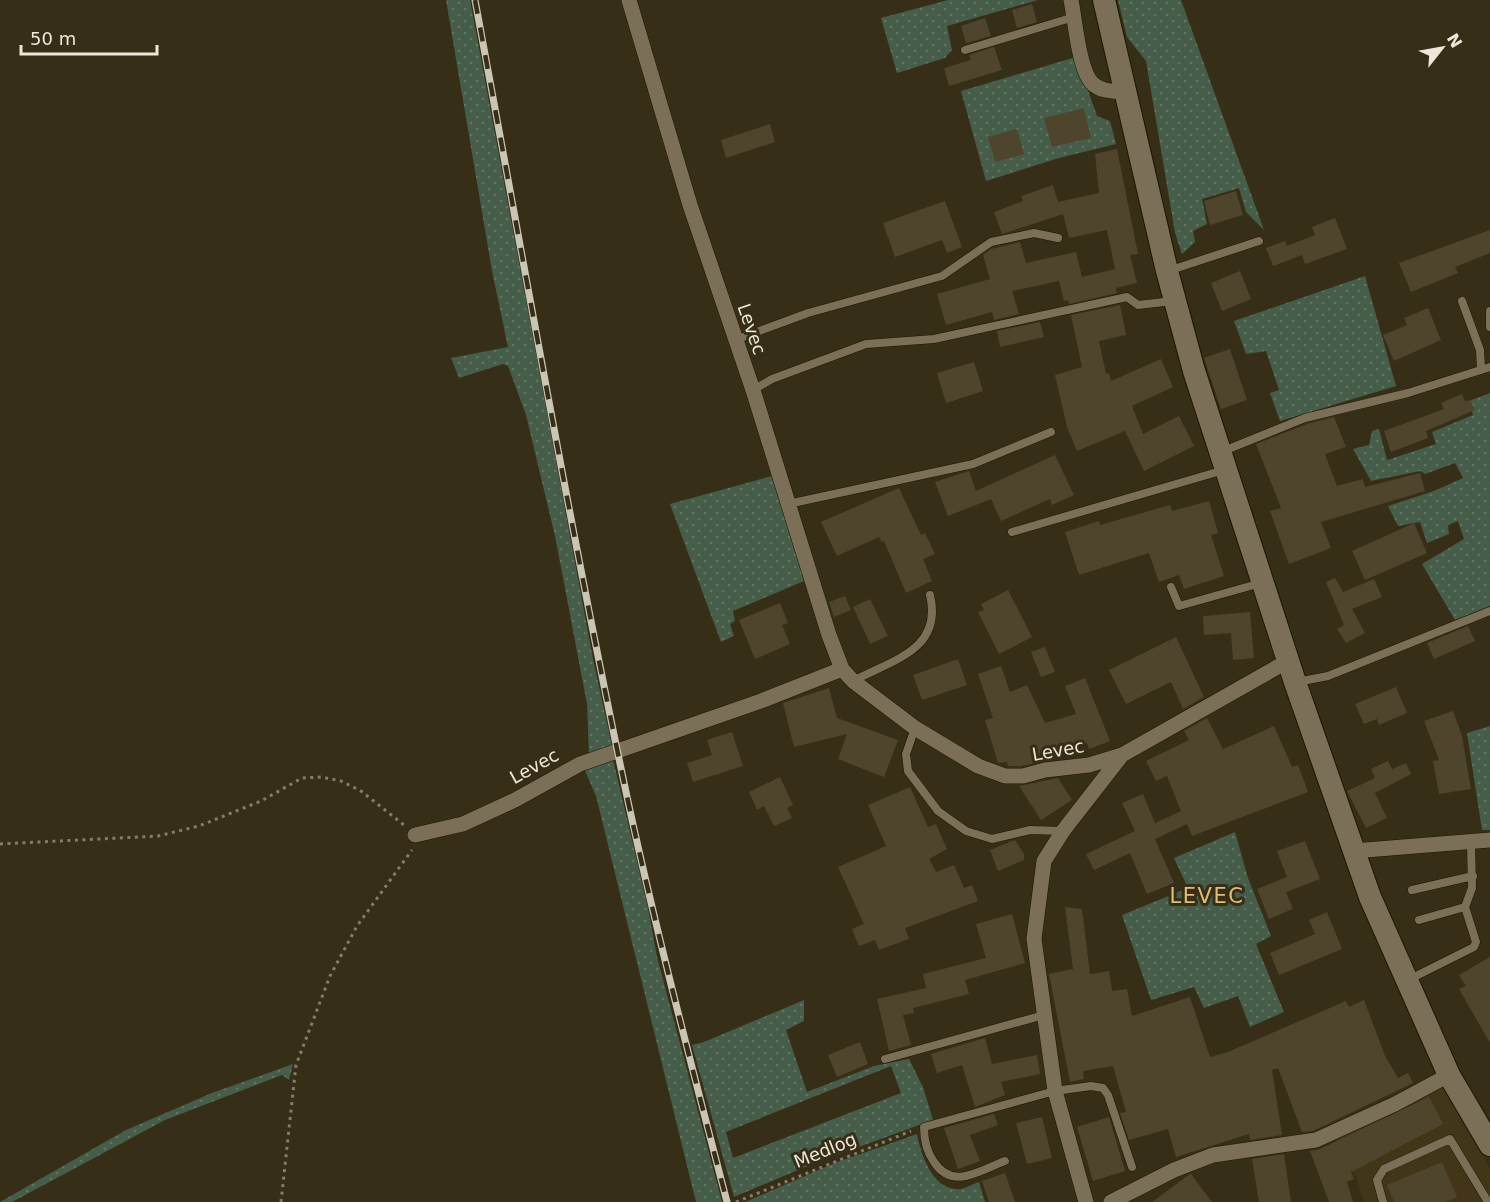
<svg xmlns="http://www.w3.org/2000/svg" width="1490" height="1202" font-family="'DejaVu Sans',sans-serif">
	<defs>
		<pattern id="grass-dots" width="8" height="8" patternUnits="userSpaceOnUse" patternTransform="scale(1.5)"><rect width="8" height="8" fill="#455d49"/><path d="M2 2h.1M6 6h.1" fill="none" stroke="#607463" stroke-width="1.8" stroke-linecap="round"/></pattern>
	</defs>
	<rect width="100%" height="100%" fill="#372e17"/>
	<path fill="#433618" d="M1444 1083 1490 1168V1202H1364L1356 1176 1334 1136Z"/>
	<path fill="url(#grass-dots)" fill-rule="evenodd" d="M446 0H470L593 659 612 746 589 755 587 704 555 536 526 415 508 366 503 364 459 378 451 358 508 347 492 271Z
		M948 0H1038L947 26 952 50 945 58 897 73 881 18Z
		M1118 0H1181L1264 230 1246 212 1239 188 1202 199 1207 224 1193 231 1195 242 1182 254 1175 233 1146 61 1127 37Z
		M1076 57 1097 116 1110 121 1116 144 1059 158 986 181 961 91Z
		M1365 276 1396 386 1280 421 1270 393 1279 390 1266 351 1246 354 1234 321Z
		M1490 393V606L1455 620 1422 564 1464 539 1458 521 1448 525 1449 534 1427 543 1420 522 1398 526 1388 506 1434 491 1463 478 1455 463 1425 474 1420 471 1371 481 1353 449 1369 445 1372 431 1379 429 1387 460 1436 444 1432 432 1473 415 1469 401Z
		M772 476 804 581 733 611 735 621 730 624 734 636 721 642 670 504Z
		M1490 726V830H1482L1467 733Z
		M612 755 648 908 657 957 722 1202H696L596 796 583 766Z
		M1235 832 1248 878 1271 936 1256 944 1284 1012 1250 1027 1238 996 1204 1008 1194 987 1151 1000 1122 915 1188 888 1174 858Z
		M804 1000V1021L786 1030 807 1092 874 1066 909 1059 923 1087 933 1120 817 1162 734 1197 692 1045 704 1042ZM891 1066 901 1093 733 1158 726 1132Z
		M293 1064 289 1080 282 1075 165 1120 12 1202H0L126 1130 212 1093Z
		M917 1134C921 1155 933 1192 961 1189 966 1188 973 1184 979 1182L985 1202H745L835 1163Z"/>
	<path fill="#4f452d" d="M1032 4 1037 22 1017 28 1012 10Z
		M985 18 991 36 966 43 961 26Z
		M994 47 1002 70 949 86 944 68 971 60 969 55Z
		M1084 108 1091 138 1052 147 1044 118Z
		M770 124 775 142 726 158 721 140Z
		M1017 129 1024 154 995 162 988 137Z
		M1117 149 1138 254 1130 255 1137 283 1116 288 1117 293 1069 304 1068 300 1064 301 1059 281 1012 291 1019 314 994 320 992 312 946 325 937 294 990 279 983 255 991 249 1020 242 1026 263 1076 252 1082 277 1115 269 1107 230 1069 238 1063 214 1002 234 994 212 1023 201 1021 196 1053 185 1058 202 1099 193 1095 154Z
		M1236 191 1243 215 1210 225 1204 201Z
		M945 201 962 247 947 253 942 240 895 257 883 223Z
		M1335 218 1347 249 1305 264 1302 255 1273 266 1266 248 1285 241 1287 246 1315 235 1312 227Z
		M1490 230V253L1455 267 1458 273 1411 292 1399 263Z
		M1240 271 1251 299 1222 311 1211 283Z
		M1120 305 1126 335 1099 341 1106 374 1109 373 1111 381 1161 359 1173 387 1132 406 1143 434 1179 416 1194 446 1144 471 1125 431 1077 451 1067 427 1055 375 1082 367 1071 315Z
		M1428 308 1441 340 1394 361 1383 335 1407 325 1404 318Z
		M1040 322 1044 337 1000 347 997 331Z
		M1230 349 1247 400 1221 409 1204 358Z
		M974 362 983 391 946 403 937 373Z
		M1462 394 1465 401 1470 400 1475 410 1426 431 1428 438 1391 452 1384 431 1444 409 1441 403Z
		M1334 417 1346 447 1325 454 1337 486 1363 479 1365 487 1420 473 1425 491 1321 522 1331 548 1289 564 1270 511 1281 508 1256 444 1307 424Z
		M1055 455 1074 495 1052 505 1050 499 1001 521 991 499 948 516 935 482 969 471 976 491Z
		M899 488 921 535 925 533 935 554 923 559 932 581 906 593 884 541 882 542 879 537 837 556 821 522Z
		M1209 501 1218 533 1211 535 1224 576 1184 589 1179 575 1159 582 1149 553 1079 575 1065 532 1099 521 1100 525 1170 505 1172 511Z
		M1414 523 1427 553 1365 580 1352 551Z
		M1335 578 1343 592 1374 579 1382 597 1352 609 1365 633 1346 643 1337 629 1344 625 1326 582Z
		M1008 590 1032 637 999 654 978 612 984 610 981 604Z
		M845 596 851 610 834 617 829 602Z
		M870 599 888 636 870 644 853 607Z
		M780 603 788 623 782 625 790 644 755 659 739 620Z
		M1250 612 1254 658 1233 660 1231 633 1204 635 1203 616Z
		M1468 626 1475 641 1434 659 1427 643Z
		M1176 637 1204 697 1183 709 1171 682 1126 704 1109 670Z
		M1045 647 1055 672 1041 677 1031 652Z
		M958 659 967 685 922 700 913 675Z
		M1001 666 1010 692 1027 685 1045 723 1076 714 1065 686 1085 678 1110 741 1089 749 1087 743 1045 757 1047 760 1022 766H1008L1007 762 998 763 985 720 993 718 978 674Z
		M1396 687 1407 713 1379 725 1377 719 1364 724 1355 704Z
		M829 688 837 718 898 740 884 777 838 759 847 734 794 747 783 703Z
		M1453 711 1462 736 1471 789 1439 794 1433 761 1439 760 1424 721Z
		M1207 718 1223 749 1274 726 1292 767 1298 765 1308 792 1192 836 1187 824 1155 839 1174 883 1147 894 1130 853 1094 870 1086 854 1135 831 1122 803 1143 794 1155 823 1181 811 1167 776 1156 781 1146 761 1189 740 1184 731Z
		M732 732 743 766 693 782 687 763 712 755 707 740Z
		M1388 761 1392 769 1406 763 1411 774 1375 793 1387 818 1366 828 1347 791 1375 778 1371 769Z
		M780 777 793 805 787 808 792 818 774 826 764 806 757 810 749 792Z
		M1058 778 1072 800 1041 820 1019 786Z
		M910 787 928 827 936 824 947 849 929 859 936 872 954 865 964 888 972 885 978 901 905 928 909 939 879 950 875 940 859 946 852 929 864 924 838 867 886 846 868 805Z
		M1015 840 1024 854V860L998 871 990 850Z
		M1305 841 1320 879 1286 892 1293 909 1269 919 1257 889 1287 877 1277 851Z
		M1065 907 1082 909 1090 974 1109 971 1112 991 1127 989 1132 1016 1190 997 1210 1057 1228 1052 1346 1001 1349 1007 1364 1000 1385 1056 1398 1078 1408 1073 1413 1083 1313 1131 1302 1132 1278 1068 1272 1070 1282 1135 1250 1140 1249 1134 1176 1157 1168 1129 1129 1140 1120 1113 1126 1112 1113 1066 1083 1071 1084 1079 1070 1082 1049 974 1073 969Z
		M1327 912 1342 949 1279 975 1270 953 1315 934 1309 920Z
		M1012 914 1025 963 965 980 969 994 913 1008 914 1013 903 1015 911 1045 889 1051 877 999 926 988 923 974 986 958 976 924Z
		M1490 957V1043L1459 989 1466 986 1459 975Z
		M985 1038 992 1064 1037 1055 1040 1074 1001 1082 1005 1095 975 1107 962 1065 937 1073 931 1054Z
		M860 1042 868 1064 837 1077 828 1055Z
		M1429 1097 1443 1124 1351 1172 1354 1179 1347 1182 1353 1202H1329L1310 1151 1320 1149Z
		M994 1114 998 1125 970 1135 980 1161 958 1169 944 1128Z
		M1042 1117 1052 1158 1027 1164 1016 1123Z
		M1109 1117 1125 1171 1093 1181 1077 1127Z
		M1284 1154 1291 1202H1259L1252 1159Z
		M1442 1162 1457 1197 1446 1202H1394L1387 1185Z
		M1005 1173 1015 1202H989L982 1181Z
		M1191 1174 1212 1202H1152L1190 1174Z"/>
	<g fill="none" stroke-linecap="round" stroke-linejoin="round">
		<defs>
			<path id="service" d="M965 50 1074 17
				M1168 271 1259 241
				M1462 301 1480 350 1481 369
				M1490 311V327
				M735 340 808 313 942 276 991 242 1034 233 1058 238
				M753 390 772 379 866 344 934 339 1127 297 1138 305 1173 301
				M1221 452 1305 418 1408 393 1490 367
				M788 504 973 464 1051 432
				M1012 532 1224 470
				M1171 587 1179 606 1261 583
				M853 681C892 660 943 650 930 595
				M1297 682 1328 676 1490 611
				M915 728 906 754 908 771 938 811 966 831 992 839 1030 830 1063 831
				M1412 890 1473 876
				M1419 920 1465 907
				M1408 980 1474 947 1476 942 1465 907 1472 888 1471 843
				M885 1059 1044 1015
				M1005 1161C980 1170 953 1191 934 1162 926 1151 924 1140 924 1127L1055 1091 1091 1086 1103 1088 1108 1095 1132 1167
				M1383 1202 1377 1180 1384 1169 1450 1139 1488 1202"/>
			<path id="minor" d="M629 0 690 205 753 390 829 635 842 669 853 681 915 728 978 766 1005 776H1023L1045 770 1089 765 1122 755 1288 661
				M1071 0C1075 19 1079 72 1093 84 1102 92 1114 91 1125 92
				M415 835 463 824 515 800 580 764 761 701 842 669
				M1353 851 1490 840
				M1086 1202 1055 1091 1034 939 1044 861 1063 831 1122 755
				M1111 1202 1174 1170 1213 1155 1316 1140 1395 1104 1449 1075"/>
			<path id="secondary" d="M1104 0 1167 271 1194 371 1295 682 1370 897 1449 1075 1490 1145"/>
		</defs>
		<use href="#service" stroke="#1f1601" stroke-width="9"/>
		<use href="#minor" stroke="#1f1601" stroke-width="16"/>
		<use href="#secondary" stroke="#1f1601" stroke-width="24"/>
		<path stroke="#857d6a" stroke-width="3" stroke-dasharray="3 4.5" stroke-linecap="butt" d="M0 844 158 836 199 826 261 801 302 778 321 777 341 781 361 791 404 825
			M281 1202 296 1065 330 976 357 926 412 850
			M736 1202 911 1131"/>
		<use href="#service" stroke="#7b7057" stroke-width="8"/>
		<use href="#minor" stroke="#7b7057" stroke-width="15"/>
		<use href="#secondary" stroke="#7b7057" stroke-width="22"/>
		<defs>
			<path id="rail" d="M475 0C525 269 572 539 629 806 658 939 693 1071 727 1202"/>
		</defs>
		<use href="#rail" stroke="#cbc5b5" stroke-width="7"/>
		<use href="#rail" stroke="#372e17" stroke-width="4.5" stroke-dasharray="14" stroke-linecap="butt"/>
	</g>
	<g text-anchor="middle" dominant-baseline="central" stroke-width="6" stroke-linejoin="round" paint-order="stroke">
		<g font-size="18" fill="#ede7d9" stroke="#372e17">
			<text transform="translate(752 329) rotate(71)">Levec</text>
			<text transform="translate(1058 750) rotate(-10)">Levec</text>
			<text transform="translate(534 766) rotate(-29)">Levec</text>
			<text transform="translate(825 1150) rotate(-22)">Medlog</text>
		</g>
		<g font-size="21" letter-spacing="1.5" fill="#e0be75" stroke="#372e17">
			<text x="1207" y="896">LEVEC</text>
		</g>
	</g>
	<g transform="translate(1442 48) rotate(59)" stroke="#372e17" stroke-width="4.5" paint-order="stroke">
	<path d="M0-4.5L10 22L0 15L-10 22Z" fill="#ede7d9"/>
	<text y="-9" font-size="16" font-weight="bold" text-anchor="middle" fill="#ede7d9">N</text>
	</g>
	<path d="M21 45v9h136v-9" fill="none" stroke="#ede7d9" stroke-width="3"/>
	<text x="30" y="45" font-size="18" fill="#ede7d9" stroke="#372e17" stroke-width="4.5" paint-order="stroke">50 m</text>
</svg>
